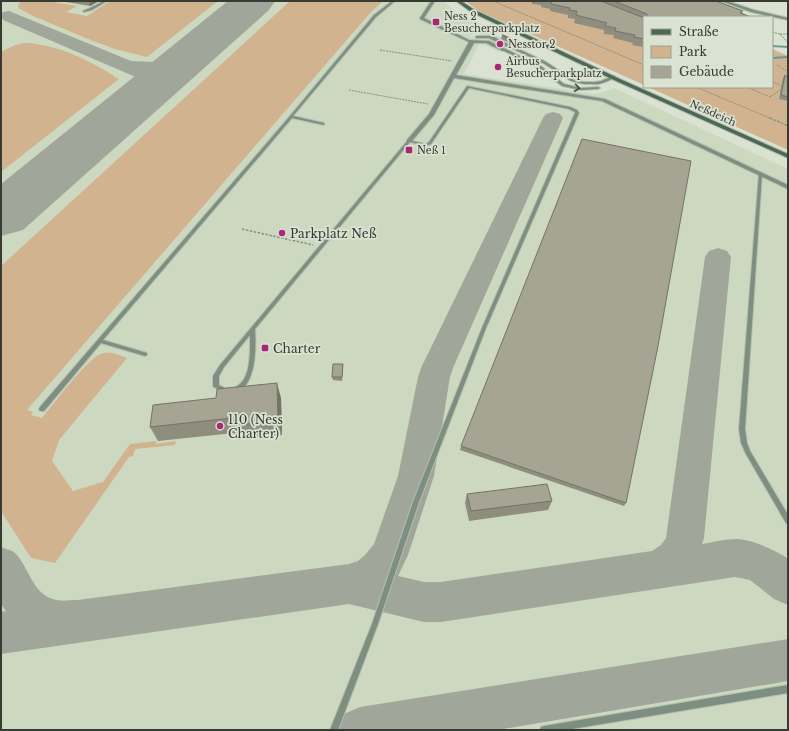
<svg xmlns="http://www.w3.org/2000/svg" width="789" height="731" font-family="'Libre Baskerville',serif">
	<rect width="100%" height="100%" fill="#dae2d1"/>
	<path fill="#cdd8c0" d="M1 1H444L456 12 489 28 469 36 471 37 487 31 518 44 499 52 487 46 479 45 464 74 596 94 614 88 788 169V730H1Z"/>
	<path fill="#d1b390" d="M23 1H47L77 6 66 12 87 16 110 1H218L147 57 115 49 93 41 33 16 18 8 19 3Z
		M290 1H389L382 2 371 12 27 410 33 412 31 415 42 418C54 404 88 357 103 353 110 351 120 355 127 358L59 440 52 461 73 491 103 482 130 444 156 441V444L176 441 175 445 135 449 133 456 129 457 55 563 31 558 1 511V266Z
		M465 1H657L644 17V85L479 11Z
		M24 43C58 44 91 61 119 79L1 172V52L13 46Z
		M772 49 788 56V150L648 87H772Z"/>
	<g fill="none" stroke-linecap="round" stroke-linejoin="round">
		<path stroke="#6f9c92" stroke-width="2" d="M772 46 788 47"/>
		<path fill="#a0a699" fill-rule="evenodd" d="M9 11 131 61 154 62 184 54 191 56 193 60 191 64 159 73 166 81 160 91 153 93 146 91 143 87 145 81 3 20 1 15 3 12Z
			M553 112 560 114 563 118 453 368 450 377 434 476 408 555 398 576 424 582H441L652 551 661 545 666 538 705 257 709 251 718 248 727 251 731 257 704 538 702 544C713 542 726 539 737 539 753 540 770 548 784 556L788 559V605L774 599 750 580 735 577 441 622H424L349 604 1 654V612L6 611 1 604V547C5 549 12 550 15 553 29 567 32 593 53 599 60 602 70 600 78 600L349 564 358 561 365 555 374 544 398 476 418 377 421 368 543 118 546 114Z
			M788 639V681L497 730H337L344 714 360 707Z"/>
		<path fill="#a0a699" fill-rule="evenodd" d="M228 1H275L269 10 23 230 1 236V184Z"/>
		<defs>
			<path id="lane" d="M104 1H107L92 10 84 12 83 11 90 8Z
				M392 1H395L376 17 293 116 324 123V125L292 118 103 340 147 353V355L145 356 101 343 44 411H40L39 409 40 407 290 116 374 15Z
				M512 46 546 62 574 80 584 82H592L594 83 592 84H584L571 81 543 63 511 48V47Z
				M504 49H506L542 67 564 84 581 88 598 87 600 88 598 89 581 90 562 86 540 69 504 51Z
				M467 86 570 107 577 110 579 113 486 328 419 502 378 624 338 730H330L372 624 413 502 482 328 575 113V112L569 109 469 88 431 144 426 146 410 142 255 329C256 345 256 376 244 387 242 389 239 390 236 391L234 390 233 389C236 387 239 385 241 383 251 373 250 349 250 335L224 367 219 376V385L228 390 229 391 228 392H224L214 387 213 386V376L220 365 408 140 426 144 429 142Z
				M759 173H760L762 174 745 429 747 443 750 451 788 515V524L786 523 746 454 741 443 739 429Z
				M788 685V693L566 730H540L541 727 544 726Z"/>
			<path id="street" d="M431 1H435L424 18 469 40 489 41 507 50 503 51 486 43H474L456 75 605 99 788 185V189L602 101 454 78 434 115 411 142H407V140L429 114 469 42 420 19V18Z
				M721 1H727L754 10 788 18V20L751 12Z
				M478 36H492L514 47 510 48 489 38H476V36Z
				M788 56V58L772 59V57Z
				M613 76H615V78C607 81 597 87 589 83L601 81Z"/>
			<path id="secondary" d="M456 1H461L475 10 620 79 788 154V158L616 81 471 12Z"/>
		</defs>
		<use href="#lane" stroke="#b6bdae" stroke-width="2"/>
		<use href="#street" stroke="#b6bdae" stroke-width="2"/>
		<use href="#secondary" stroke="#b6bdae" stroke-width="2"/>
		<path stroke="#898e82" stroke-width="1" stroke-dasharray="2 1" stroke-linecap="butt" d="M493 1 644 65
			M772 32 780 34 788 43
			M780 34H788
			M380 50 452 61
			M777 65 788 72
			M772 81 788 89
			M696 87 772 119
			M747 87 770 97 782 89
			M349 90 428 104"/>
		<path stroke="#898e82" stroke-width="1.5" stroke-dasharray="2.5 1.5" stroke-linecap="butt" d="M770 118 788 126
			M242 229 313 245"/>
		<use href="#lane" fill="#7c8f81" fill-rule="evenodd"/>
		<use href="#street" fill="#7c8f81" fill-rule="evenodd"/>
		<use href="#secondary" fill="#4d6956" fill-rule="evenodd"/>
	</g>
	<path fill="#8f8d7e" d="M65 1H99L90 6 66 2Z
		M526 1H716L743 11 742 13 751 17H644V50L643 49V47L632 45 633 43 613 38 614 35 604 34V30L574 23 575 19 568 18V15L550 11V9L541 7V5L532 4V2Z
		M502 35 515 40 514 43 512 44 501 39Z
		M785 75 788 77V101L779 99 783 78Z
		M343 364V368L342 381 333 380 332 377Z
		M281 398 282 435 237 440 234 433 158 441 150 427Z
		M461 446 626 503 624 506 460 450Z
		M467 494 552 501 548 510 469 521 465 503Z"/>
	<path fill="#747367" d="M89 1H99L90 6Z
		M515 40 514 43 512 44V41Z
		M277 383 281 398 282 435 278 420Z"/>
	<path fill="#a6a493" stroke="#747367" d="M548 1H601L644 18V39L634 37 635 35 615 31 616 28 605 26 607 23 576 15 577 11 569 10 570 8 551 4 552 2Z
		M614 1H716L743 11 740 13 751 17H647V14Z
		M502 35H503L515 40 512 41Z
		M785 75 788 77V97L781 95Z
		M582 139 691 161 658 346 626 503 461 446Z
		M333 364H343L342 377H332Z
		M277 383 278 420 232 426V418L150 427 153 405 216 398 217 389Z
		M547 484 552 501 471 511 467 494Z"/>
	<defs><path id="oneway-chevron" d="M-2-3.5L2.5 0L-2 3.5" fill="none" stroke-width="1.6" stroke-linecap="round" stroke-linejoin="round"/></defs>
	<use stroke="#424840" href="#oneway-chevron" transform="translate(577 88) rotate(8)"/>
	<g fill="#a82776" stroke="#dae2d1" stroke-width="1.5">
		<rect x="432" y="18" width="8" height="8" rx="2"/>
		<circle cx="500" cy="44" r="4"/>
		<circle cx="498" cy="67" r="4"/>
		<rect x="405" y="146" width="8" height="8" rx="2"/>
		<circle cx="282" cy="233" r="4"/>
		<rect x="261" y="344" width="8" height="8" rx="2"/>
		<circle cx="220" cy="426" r="4"/>
	</g>
	<g text-anchor="middle" dominant-baseline="central" stroke-width="3.5" stroke-linejoin="round" paint-order="stroke">
		<g font-size="10" fill="#383b34" stroke="#dae2d1" text-anchor="start">
			<text x="444" y="16">Ness 2<tspan x="444" dy="12">Besucherparkplatz</tspan></text>
			<text x="508" y="44">Nesstor 2</text>
			<text x="506" y="61">Airbus<tspan x="506" dy="12">Besucherparkplatz</tspan></text>
			<text x="417" y="150">Neß 1</text>
		</g>
		<g font-size="10" fill="#383b34" stroke="#dae2d1">
			<text transform="translate(713 113) rotate(24)">Neßdeich</text>
		</g>
		<g font-size="12" fill="#383b34" stroke="#dae2d1" text-anchor="start">
			<text x="290" y="233">Parkplatz Neß</text>
			<text x="273" y="348">Charter</text>
			<text x="228" y="419">110 (Ness<tspan x="228" dy="14">Charter)</tspan></text>
		</g>
	</g>
	<rect width="789" height="731" fill="none" stroke="#383b34" stroke-width="4"/>
	<rect x="643" y="16" width="130" height="72" fill="#dae2d1" stroke="#999f92"/>
	<rect x="651" y="29" width="20" height="6" fill="#4d6956" stroke="#999f92"/>
	<text x="679" y="36" font-size="12" fill="#383b34">Straße</text>
	<rect x="651" y="46" width="20" height="12" fill="#d1b390" stroke="#999f92"/>
	<text x="679" y="56" font-size="12" fill="#383b34">Park</text>
	<rect x="651" y="66" width="20" height="12" fill="#a6a493" stroke="#999f92"/>
	<text x="679" y="76" font-size="12" fill="#383b34">Gebäude</text>
</svg>
